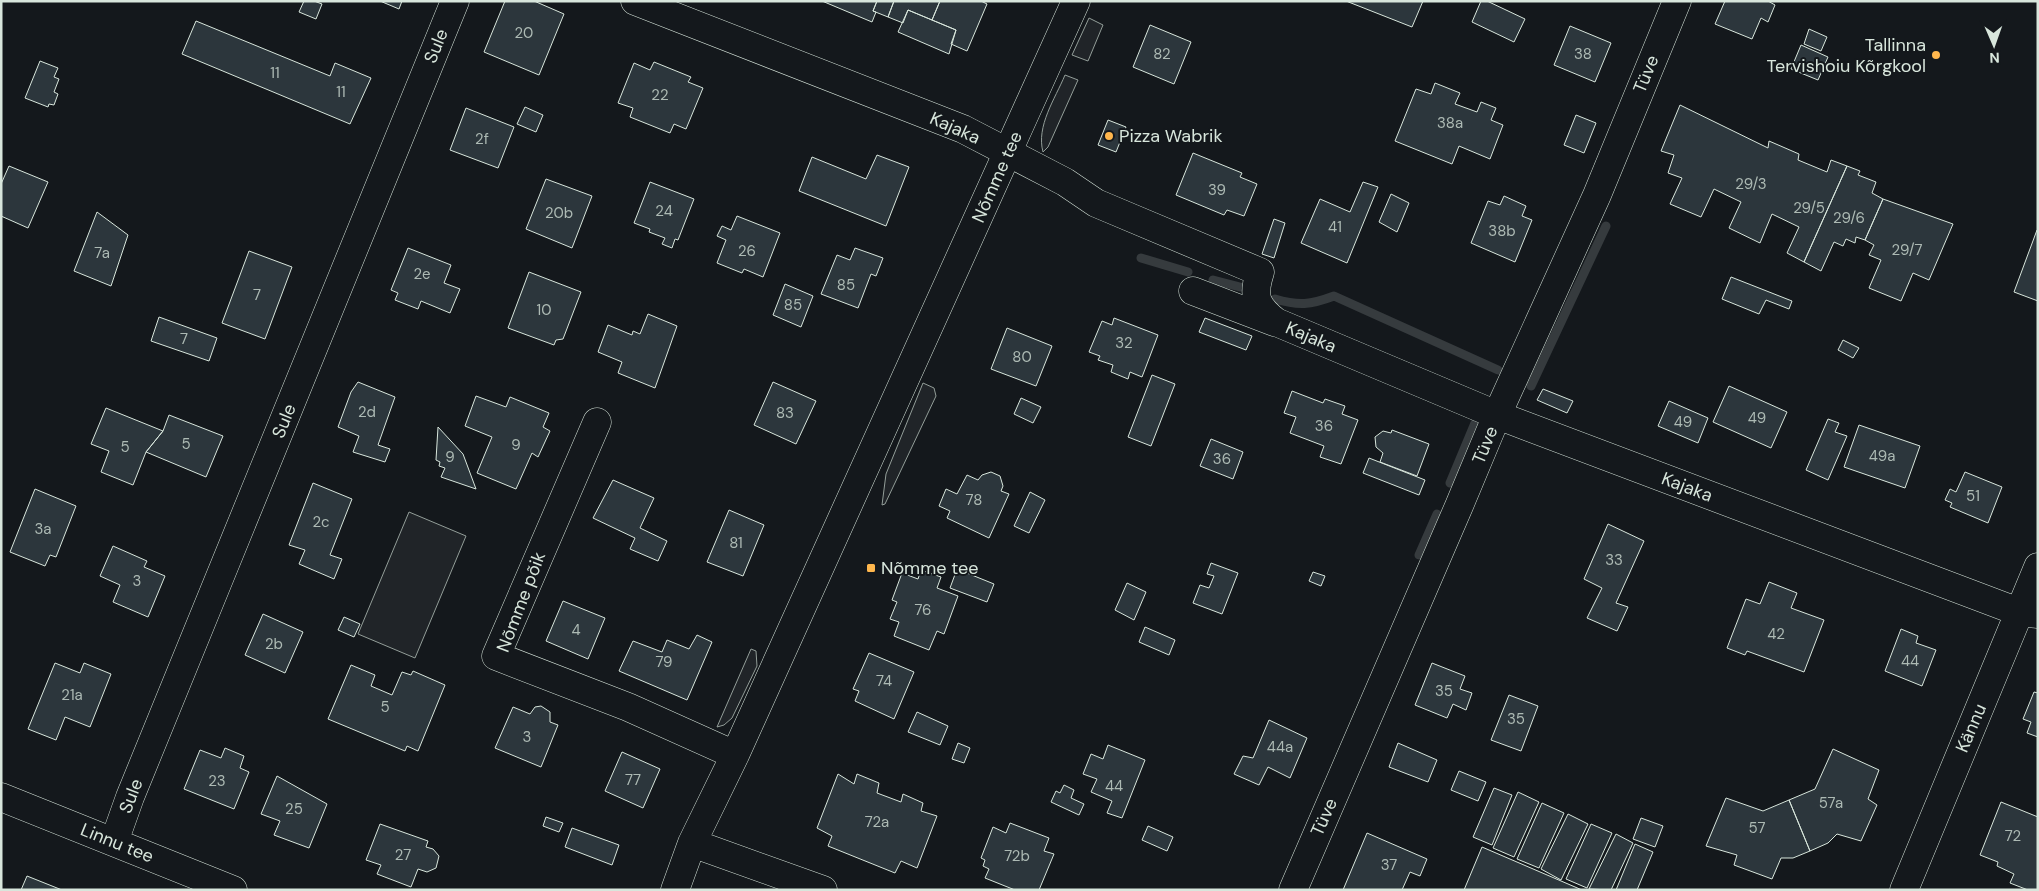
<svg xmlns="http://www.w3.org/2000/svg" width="2039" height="891" font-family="'DM Sans',sans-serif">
	<rect width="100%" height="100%" fill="#14181c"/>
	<path fill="#202428" stroke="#939e99" d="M1089 18 1103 25 1088 61 1072 55Z
		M1065 75 1078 80 1048 147 1043 152C1036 126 1055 99 1065 75Z
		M923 383 934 388 936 396 885 504 882 505 886 474Z
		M409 512 466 536 415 658 358 634Z
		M751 649 756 651 757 666 732 718 724 725 717 727Z"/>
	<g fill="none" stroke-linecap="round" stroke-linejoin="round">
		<path stroke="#363b3e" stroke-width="9" d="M1141 258 1188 272
			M1213 280 1240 287
			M1275 299C1299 306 1310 305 1334 296L1498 370
			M1531 386 1606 226
			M1450 483 1475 423
			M1419 555 1437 514"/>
	</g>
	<path fill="#2c363c" stroke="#d8e6dc" d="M304 1H314L322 4 316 19 299 12Z
		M380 1H402L399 9Z
		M505 1H534L564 14 539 75 484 52Z
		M822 1H877L873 11 876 12 872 22Z
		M877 1H894L888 17 873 11Z
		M894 1H940L932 20 908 10 903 23 888 17Z
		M940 1H981L987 4 967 51 951 44 956 30 932 20Z
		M1346 1H1423L1412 27Z
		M1481 1H1487L1525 19 1514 42 1472 22Z
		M1725 1H1768L1775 5 1768 22 1761 18 1752 39 1715 24Z
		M908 10 956 30 949 54 898 32Z
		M196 21 330 76 335 63 371 78 350 124 182 54Z
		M1150 25 1191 42 1174 84 1133 67Z
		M1570 26 1611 43 1595 82 1554 65Z
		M1809 29 1827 37 1821 51 1804 44Z
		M1801 45 1828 57 1818 80 1791 69Z
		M40 61 58 68 54 77 59 79 54 92 58 94 54 105 49 104 48 107 25 98Z
		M654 62 691 77 688 82 703 88 686 129 674 124 670 133 630 117 633 108 618 103 634 63 650 70Z
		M1435 83 1460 93 1455 104 1477 112 1481 102 1496 108 1491 120 1503 125 1490 159 1459 146 1452 164 1395 141 1416 89 1431 94Z
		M1680 105 1768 148 1769 141 1799 154 1798 160 1827 172 1831 160 1847 166 1804 262 1787 253 1799 227 1772 214 1760 243 1729 228 1741 202 1714 189 1701 217 1670 204 1682 178 1668 173 1674 155 1661 151Z
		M525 107 543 115 536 132 517 124Z
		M466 108 514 127 498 168 450 150Z
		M1576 115 1596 123 1584 153 1564 145Z
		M1108 120 1126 127 1116 152 1098 145Z
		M1193 153 1242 173 1240 177 1257 184 1244 216 1227 210 1224 215 1176 195Z
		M877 155 909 167 886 226 799 191 812 157 866 179Z
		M9 166 48 182 28 228 1 216V184Z
		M1847 166 1860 171 1858 175 1876 182 1872 193 1883 199 1865 240 1856 237 1855 243 1846 239 1843 246 1834 242 1821 271 1804 262Z
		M546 179 592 196 572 248 526 229Z
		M650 182 694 199 678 240 675 239 672 248 662 244 665 238 649 232 650 229 634 223Z
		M1363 182 1378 187 1347 263 1301 243 1320 199 1350 212Z
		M1391 194 1409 203 1397 232 1379 222Z
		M1504 196 1526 206 1522 216 1532 220 1515 262 1471 243 1488 201 1500 205Z
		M1883 199 1953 224 1929 280 1913 273 1901 301 1869 288 1881 260 1869 255 1874 245 1865 240Z
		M97 212 128 235 111 286 74 271Z
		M737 216 780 233 763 277 744 269 742 273 717 263 726 240 717 236 722 226 731 230Z
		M1274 219 1285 223 1274 258 1262 254Z
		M2037 230H2038V301L2014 292Z
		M408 248 451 265 444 283 460 289 450 313 421 301 418 309 395 300 398 293 391 290Z
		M855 248 883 258 876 276 871 274 858 308 821 294 837 255 850 260Z
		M249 251 292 267 265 339 222 323Z
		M529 272 581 292 563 339 556 340 554 345 508 328Z
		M1731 277 1792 301 1789 309 1766 300 1759 314 1722 299Z
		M785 284 813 296 801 327 773 315Z
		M648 314 677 326 655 388 618 373 622 362 598 352 608 325 632 335 633 331 640 334Z
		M159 317 217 338 209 361 151 341Z
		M1114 318 1158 335 1142 377 1130 372 1128 379 1111 372 1113 365 1098 360 1100 356 1089 352 1102 321 1112 325Z
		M1205 318 1252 336 1246 350 1199 332Z
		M1007 328 1052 346 1036 386 991 369Z
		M1843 340 1859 348 1853 358 1838 350Z
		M1152 375 1175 384 1151 446 1128 437Z
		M358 382 395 397 378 445 390 449 385 462 353 452 359 436 338 427 351 392Z
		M773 382 816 401 796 444 754 425Z
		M1729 386 1787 412 1771 448 1713 422Z
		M1543 389 1573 401 1567 413 1537 400Z
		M1292 391 1323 403 1325 399 1345 406 1342 414 1358 420 1341 464 1320 457 1324 446 1290 433 1296 417 1284 413Z
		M476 396 506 407 510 397 549 413 543 427 550 431 538 457 532 453 516 489 477 473 492 437 465 426Z
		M1021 398 1041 407 1033 423 1014 414Z
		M1669 401 1708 418 1698 443 1658 426Z
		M106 408 163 431 146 452 133 485 101 472 109 451 91 444Z
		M169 415 223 436 206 477 146 452 163 431Z
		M1828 419 1839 423 1835 432 1847 436 1828 480 1806 470Z
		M1859 425 1920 446 1905 488 1844 467Z
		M438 427 463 454 476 489 441 477 445 468 439 466 440 462 436 460Z
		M1392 430 1429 444 1417 476 1380 462 1383 453 1376 447 1375 437 1383 431 1391 433Z
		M1211 439 1243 452 1233 479 1200 466Z
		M1369 458 1425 480 1419 495 1363 473Z
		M991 472 1000 476 1003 486 1001 491 1009 494 989 538 947 518 950 511 939 506 946 489 957 494 967 475 978 480 982 475Z
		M1965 472 2002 487 1988 523 1950 507 1952 503 1945 500 1950 489 1956 492Z
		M613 480 654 498 640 528 667 541 658 561 630 549 635 538 593 518Z
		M313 483 352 499 330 555 342 559 334 579 299 564 305 550 289 545Z
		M35 489 76 506 56 557 50 555 45 566 10 552Z
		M1030 492 1045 500 1029 533 1014 526Z
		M729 510 764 525 743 576 707 562Z
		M1608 524 1644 541 1616 603 1628 607 1617 631 1587 618 1602 588 1584 579Z
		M113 546 147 561 144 567 165 576 148 617 113 602 120 585 100 576Z
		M1211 563 1238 573 1222 614 1193 603 1200 585 1209 588 1214 576 1207 574Z
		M957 569 994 584 987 602 950 588Z
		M921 570 941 577 937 588 958 596 944 634 937 631 929 650 894 636 899 622 890 619 897 602 892 600 902 573 918 579Z
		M1313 572 1325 576 1321 586 1309 581Z
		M1769 582 1797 593 1791 608 1824 620 1804 672 1747 651 1745 655 1727 648 1746 599 1760 604Z
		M1127 583 1146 592 1134 620 1115 610Z
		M563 601 605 618 588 659 546 641Z
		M263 614 303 632 285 673 245 655Z
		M344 617 360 624 354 637 338 630Z
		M1145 627 1175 640 1169 655 1139 642Z
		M1901 629 1918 636 1916 643 1936 650 1922 686 1885 671Z
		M697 635 712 642 687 700 619 671 633 641 662 652 667 640 689 649Z
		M869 653 914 672 894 719 855 701 859 691 853 689Z
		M55 663 80 673 84 663 111 674 90 727 65 717 56 740 28 729Z
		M1432 663 1465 676 1460 689 1472 693 1466 710 1453 704 1447 718 1415 705Z
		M351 665 375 675 371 686 392 695 402 672 411 675 413 671 445 685 418 751 407 746 405 751 328 719Z
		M2034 692 2038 693V737L2027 733 2031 722 2023 719Z
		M1509 695 1538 706 1521 751 1491 740Z
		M541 706 550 712V722L558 725 541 767 495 748 513 707 530 714 535 707Z
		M917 712 948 726 940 745 908 732Z
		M1269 720 1307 738 1290 778 1268 767 1259 785 1234 774 1243 756 1253 758Z
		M958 743 970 748 964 763 952 759Z
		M1398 743 1437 760 1428 782 1389 767Z
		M1108 745 1145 760 1122 818 1107 813 1112 801 1091 792 1097 779 1083 774 1091 754 1103 759Z
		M225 748 244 756 240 768 249 772 234 809 184 789 200 750 221 758Z
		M1833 749 1879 770 1868 799 1877 805 1861 841 1837 834 1828 843 1810 851 1789 800 1815 789Z
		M622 752 660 769 643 808 605 791Z
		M1459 771 1486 782 1478 801 1451 790Z
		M838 774 854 784 857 774 879 783 877 793 901 802 903 794 923 803 921 811 937 816 917 868 901 861 895 873 828 846 832 836 817 828Z
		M277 776 327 804 309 848 274 835 280 821 261 814Z
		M1064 785 1074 790 1071 798 1084 804 1079 815 1051 802 1056 791 1060 793Z
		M1494 788 1512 795 1492 845 1473 837Z
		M1518 792 1539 802 1514 857 1493 848Z
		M1726 798 1763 811 1789 800 1810 851 1793 858H1781L1772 879 1734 865 1737 855 1706 846Z
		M2001 802 2038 817V890H2028L2010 883 2014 874 1997 866 1998 862 1980 855Z
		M1542 803 1564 813 1539 868 1517 859Z
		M1568 814 1588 824 1561 880 1541 869Z
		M546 817 563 823 559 832 543 826Z
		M1641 818 1663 826 1655 847 1633 839Z
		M1010 823 1049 838 1044 851 1054 854 1039 890H1015L985 878 989 869 983 866 985 860 981 858 993 827 1006 833Z
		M380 824 428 841 426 847 433 849 439 856 436 868 427 872 418 869 411 887 377 874 381 865 366 860Z
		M1591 824 1612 833 1587 888 1566 879Z
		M1148 826 1173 837 1167 851 1142 840Z
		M572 828 619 845 612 865 565 847Z
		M1367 833 1427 859 1420 876 1410 872 1402 890H1343Z
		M1616 834 1633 843 1611 890 1589 889Z
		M1635 844 1653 852 1637 890H1616Z
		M1482 847 1582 890H1464Z
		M27 876 62 890H21Z"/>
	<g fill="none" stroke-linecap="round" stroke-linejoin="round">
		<defs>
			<path id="minor" d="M635 1 963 129 1065 182 1096 203 1260 272C1252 297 1256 306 1276 322L1497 415 2019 612 2038 614
				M1193 291 1274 322
				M597 422 496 656 628 707 735 755
				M1 797 233 890
				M114 842 130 797 455 1
				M692 843 823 890
				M675 890 692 843 735 755 1076 1
				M1293 890 1459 506 1497 415 1597 195 1677 1
				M1904 890 2038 567"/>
		</defs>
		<use href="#minor" stroke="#d8e6dc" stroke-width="29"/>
		<use href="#minor" stroke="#14181c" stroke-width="28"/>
	</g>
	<g fill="#ffb74d" stroke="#14181c" stroke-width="2">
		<circle cx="1936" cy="55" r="5"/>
		<circle cx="1109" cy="136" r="5"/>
		<rect x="866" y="563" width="10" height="10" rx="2.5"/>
	</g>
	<g text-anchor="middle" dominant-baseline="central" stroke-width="4" stroke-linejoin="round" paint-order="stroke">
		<g font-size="15" fill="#adbab4">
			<text x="524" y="33">20</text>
			<text x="1162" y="54">82</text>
			<text x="1583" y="54">38</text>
			<text x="275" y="73">11</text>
			<text x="341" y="92">11</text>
			<text x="660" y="95">22</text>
			<text x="1450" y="123">38a</text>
			<text x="482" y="139">2f</text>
			<text x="1751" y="184">29/3</text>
			<text x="1217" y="190">39</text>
			<text x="1809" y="208">29/5</text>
			<text x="664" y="211">24</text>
			<text x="559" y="213">20b</text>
			<text x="1849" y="218">29/6</text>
			<text x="1335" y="227">41</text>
			<text x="1502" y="231">38b</text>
			<text x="1907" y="250">29/7</text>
			<text x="747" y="251">26</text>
			<text x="102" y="253">7a</text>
			<text x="422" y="274">2e</text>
			<text x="846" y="285">85</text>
			<text x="257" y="295">7</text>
			<text x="793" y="305">85</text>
			<text x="544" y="310">10</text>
			<text x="184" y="339">7</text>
			<text x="1124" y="343">32</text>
			<text x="1022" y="357">80</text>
			<text x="367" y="412">2d</text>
			<text x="785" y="413">83</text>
			<text x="1757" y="418">49</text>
			<text x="1683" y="422">49</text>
			<text x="1324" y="426">36</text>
			<text x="186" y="444">5</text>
			<text x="516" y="445">9</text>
			<text x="125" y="447">5</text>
			<text x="1882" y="456">49a</text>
			<text x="450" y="457">9</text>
			<text x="1222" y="459">36</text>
			<text x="1973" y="496">51</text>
			<text x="974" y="500">78</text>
			<text x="321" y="522">2c</text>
			<text x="43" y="529">3a</text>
			<text x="736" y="543">81</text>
			<text x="1614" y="560">33</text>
			<text x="137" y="581">3</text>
			<text x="923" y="610">76</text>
			<text x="576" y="630">4</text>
			<text x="1776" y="634">42</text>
			<text x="274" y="644">2b</text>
			<text x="1910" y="661">44</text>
			<text x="664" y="662">79</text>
			<text x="884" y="681">74</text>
			<text x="1444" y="691">35</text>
			<text x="72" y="695">21a</text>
			<text x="385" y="707">5</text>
			<text x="1516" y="719">35</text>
			<text x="527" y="737">3</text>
			<text x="1280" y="747">44a</text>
			<text x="633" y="780">77</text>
			<text x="217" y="781">23</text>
			<text x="1114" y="786">44</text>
			<text x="1831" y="803">57a</text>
			<text x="294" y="809">25</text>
			<text x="877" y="822">72a</text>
			<text x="1757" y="828">57</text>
			<text x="2013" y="836">72</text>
			<text x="403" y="855">27</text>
			<text x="1017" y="856">72b</text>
			<text x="1389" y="865">37</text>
		</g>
		<g font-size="18" fill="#d8e6dc" stroke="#14181c" text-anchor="start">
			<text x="1926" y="45" text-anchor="end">Tallinna<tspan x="1926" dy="21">Tervishoiu Kõrgkool</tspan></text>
			<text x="1119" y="136">Pizza Wabrik</text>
			<text x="881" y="568">Nõmme tee</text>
		</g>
		<g font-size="18" fill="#d8e6dc" stroke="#14181c">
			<text transform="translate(436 46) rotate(-68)">Sule</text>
			<text transform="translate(1646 74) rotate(-68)">Tüve</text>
			<text transform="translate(955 128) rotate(24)">Kajaka</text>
			<text transform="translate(997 177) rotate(-66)">Nõmme tee</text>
			<text transform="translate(1311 337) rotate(23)">Kajaka</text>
			<text transform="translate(284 421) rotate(-68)">Sule</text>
			<text transform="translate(1485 445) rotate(-68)">Tüve</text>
			<text transform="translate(1687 487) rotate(21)">Kajaka</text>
			<text transform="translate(521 602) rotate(-69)">Nõmme põik</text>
			<text transform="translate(1971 728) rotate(-67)">Kännu</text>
			<text transform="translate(131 796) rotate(-69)">Sule</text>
			<text transform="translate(1324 817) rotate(-66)">Tüve</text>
			<text transform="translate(117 843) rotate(22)">Linnu tee</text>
		</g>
	</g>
	<rect width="2039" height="891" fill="none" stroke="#d8e6dc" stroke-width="5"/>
	<g transform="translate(1994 45) rotate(178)" stroke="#14181c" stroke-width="4" paint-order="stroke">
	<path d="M0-4L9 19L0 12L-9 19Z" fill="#d8e6dc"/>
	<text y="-8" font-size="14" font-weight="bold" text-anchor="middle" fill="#d8e6dc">N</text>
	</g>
</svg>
